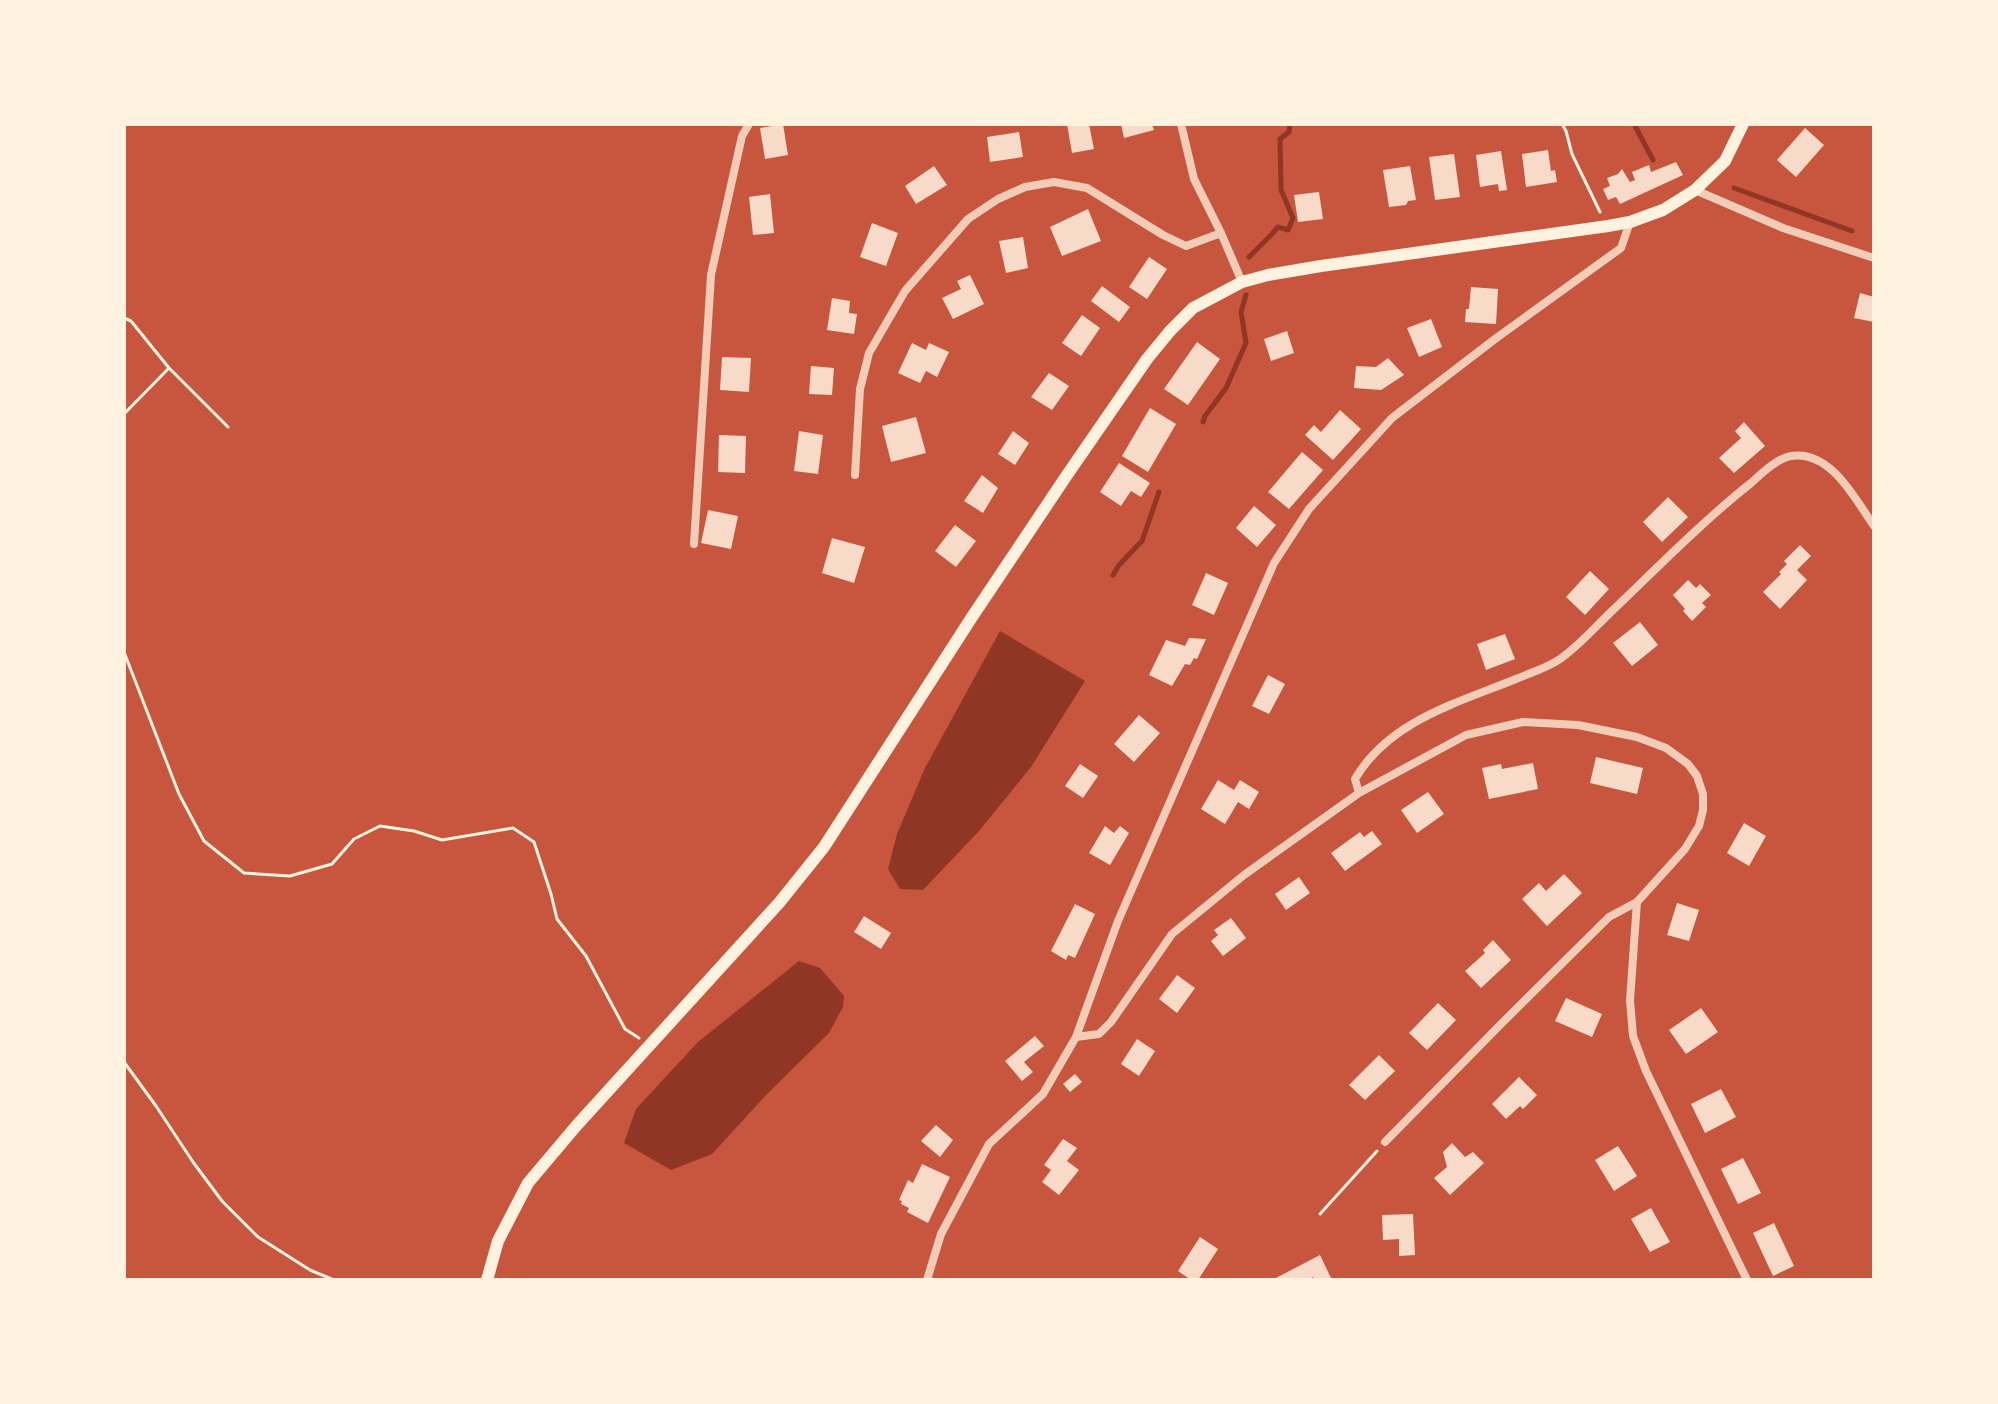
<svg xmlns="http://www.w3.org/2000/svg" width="1998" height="1404" font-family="Signika,sans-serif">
	<rect width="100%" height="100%" fill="#c8553d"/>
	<path fill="#8f3625" d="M1000 631 1085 681 1031 767 979 831 923 890 900 889 888 869 897 834 925 768Z
		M799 961 820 968 844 996 843 1007 829 1033 767 1094 712 1154 671 1170 624 1143 636 1109 698 1042Z"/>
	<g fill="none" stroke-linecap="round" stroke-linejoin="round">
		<path stroke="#8f3625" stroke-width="5" d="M1634 124 1653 160
			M1734 188 1852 231
			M1249 257 1272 234 1278 227 1288 230 1293 218 1281 190 1280 139 1289 132 1290 124
			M1203 422 1205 416 1226 388 1246 343 1241 312 1246 295
			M1113 575 1119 565 1142 541 1159 492"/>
	</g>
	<path fill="#f7dbc8" d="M783 124 788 155 765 159 760 128Z
		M1067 124H1089L1094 149 1072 153Z
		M1121 124H1152L1154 130 1124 138Z
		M1805 128 1824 145 1796 177 1777 160Z
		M1019 132 1023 157 990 162 987 137Z
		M1548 150 1551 171 1555 170 1557 182 1526 187 1522 154Z
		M1501 151 1507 190 1499 191 1498 184 1480 187 1476 155Z
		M1454 154 1460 197 1435 200 1429 157Z
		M1676 162 1683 175 1620 204 1616 197 1608 200 1603 189 1610 186 1607 178 1618 174 1622 169 1630 182 1635 180 1632 172 1649 165 1651 172Z
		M934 166 947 185 916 204 905 186Z
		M1410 166 1416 200 1408 201 1406 205 1389 207 1383 170Z
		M1319 192 1323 219 1298 222 1294 195Z
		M770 194 774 233 753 235 749 197Z
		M1088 209 1101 241 1062 256 1050 227Z
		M872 223 898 233 886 266 860 257Z
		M1023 237 1028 268 1006 273 999 241Z
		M1149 257 1167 269 1147 299 1129 287Z
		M970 275 984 304 953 319 942 298 961 289 957 281Z
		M1102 286 1130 307 1119 322 1091 301Z
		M1471 287 1498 289 1496 324 1465 322 1466 309H1469Z
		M1860 293 1874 297V322L1854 318Z
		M832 298 850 301 849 313 857 314 854 334 827 330Z
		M1082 315 1100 328 1081 356 1062 343Z
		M1431 319 1442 347 1419 357 1407 328Z
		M1287 331 1294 353 1271 361 1264 339Z
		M1197 342 1220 359 1188 405 1164 389Z
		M912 343 926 350 929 343 949 352 937 377 926 371 920 383 898 373Z
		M722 357 751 358 749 392 720 390Z
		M1388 358 1404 375 1381 390 1354 388 1356 366 1376 367Z
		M811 366 834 368 832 395 809 394Z
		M1049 373 1069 386 1052 410 1031 397Z
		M1150 408 1176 424 1148 472 1122 456Z
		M1340 410 1361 429 1333 460 1305 435 1314 425 1321 432Z
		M916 417 926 453 891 462 882 426Z
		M1744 422 1765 446 1734 473 1719 458 1741 438 1735 431Z
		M799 431 823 435 818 474 794 471Z
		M1013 431 1029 443 1015 465 998 454Z
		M719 435 746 436 745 473 718 472Z
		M1302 452 1323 470 1289 509 1268 492Z
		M1119 463 1150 483 1141 497 1131 491 1121 506 1100 492Z
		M982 475 998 488 983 513 964 501Z
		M1668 497 1688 517 1662 542 1643 522Z
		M1254 506 1276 525 1257 547 1236 528Z
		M708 510 738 516 731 549 701 543Z
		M955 525 976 541 956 567 935 551Z
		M832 538 865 547 854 583 822 573Z
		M1800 545 1811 556 1797 570 1807 580 1780 609 1763 592 1781 574 1779 572 1787 564 1784 561Z
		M1590 571 1609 589 1585 615 1566 597Z
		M1206 573 1228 583 1214 615 1192 605Z
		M1688 580 1696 588 1700 584 1711 595 1702 603 1706 607 1692 621 1683 611 1685 609 1673 595Z
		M1640 622 1658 645 1632 666 1613 643Z
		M1505 634 1515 659 1486 670 1477 644Z
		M1189 638 1206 639 1197 659 1194 658 1190 665 1185 664 1172 686 1149 675 1166 640 1185 646Z
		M1268 675 1285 684 1269 714 1252 706Z
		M1139 715 1160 733 1134 762 1114 744Z
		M1596 757 1643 768 1637 794 1590 783Z
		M1533 763 1538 789 1489 799 1482 768 1501 764 1502 769Z
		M1080 764 1098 776 1083 798 1065 786Z
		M1218 780 1234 790 1240 780 1259 792 1249 809 1238 802 1225 824 1201 809Z
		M1428 792 1444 814 1417 833 1401 810Z
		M1744 823 1766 836 1749 866 1727 853Z
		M1105 826 1114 833 1120 826 1129 833 1110 865 1089 853Z
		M1372 831 1382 844 1345 871 1331 853 1360 832 1364 837Z
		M1564 874 1582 893 1547 926 1522 899 1539 883 1546 891Z
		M1299 877 1310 893 1286 910 1275 894Z
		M1677 903 1699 910 1689 941 1667 935Z
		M1075 904 1095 914 1075 958 1068 955 1066 960 1051 951Z
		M864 916 891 933 881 949 854 932Z
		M1231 918 1246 938 1223 956 1211 941 1218 935 1214 930Z
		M1493 940 1511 960 1481 988 1465 971 1485 953 1483 950Z
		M1177 975 1195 988 1177 1013 1159 999Z
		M1566 998 1602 1014 1592 1037 1555 1021Z
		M1438 1003 1456 1020 1427 1050 1409 1033Z
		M1701 1008 1718 1032 1686 1054 1669 1030Z
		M1035 1036 1044 1046 1024 1062 1033 1072 1022 1081 1005 1061Z
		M1137 1039 1155 1051 1139 1076 1121 1064Z
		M1379 1055 1395 1071 1365 1100 1349 1085Z
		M1075 1074 1082 1082 1070 1092 1063 1084Z
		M1519 1077 1537 1095 1523 1109 1520 1106 1506 1119 1492 1104Z
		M1721 1089 1736 1117 1705 1133 1691 1104Z
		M936 1125 953 1140 940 1157 921 1141Z
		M1063 1139 1077 1148 1067 1161 1079 1170 1059 1195 1042 1182 1051 1170 1044 1165Z
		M1452 1143 1465 1157 1473 1152 1484 1163 1450 1195 1434 1178 1447 1167 1443 1152Z
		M1618 1146 1637 1176 1614 1191 1595 1160Z
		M1743 1158 1761 1193 1738 1204 1721 1169Z
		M922 1164 950 1177 928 1223 907 1212 909 1208 901 1204 902 1201 899 1200 908 1180 913 1183Z
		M1651 1208 1670 1242 1650 1252 1631 1219Z
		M1413 1214 1415 1255 1399 1256V1239L1383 1240 1382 1215Z
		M1774 1223 1794 1266 1773 1276 1753 1233Z
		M1200 1237 1218 1249 1198 1280H1191L1178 1271Z
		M1320 1255 1331 1278 1326 1280H1315L1313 1277 1308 1280H1272Z"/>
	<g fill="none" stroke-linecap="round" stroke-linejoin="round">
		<path stroke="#fff3e0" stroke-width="3" d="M1562 124 1566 131 1572 154 1600 212
			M124 318 131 321 169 368 228 427
			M124 414 169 368
			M124 652 179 794 204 841 244 873 290 876 332 864 354 839 380 826 414 831 442 840 513 828 534 842 551 894 557 919 586 956 625 1029 639 1038
			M124 1062 156 1106 193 1162 222 1201 258 1237 310 1270 334 1280
			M1320 1214 1377 1151"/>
		<path stroke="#f1ccb7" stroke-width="8" d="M1181 124 1194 179 1221 233 1242 282
			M1695 190 1783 228 1874 258
			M855 475 860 389 869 353 905 291 968 219 998 199 1025 187 1054 182 1087 188 1163 235 1186 246 1221 233
			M694 544 711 275 742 136 749 124
			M1359 793 1355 779C1389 721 1457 703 1516 679 1530 673 1547 668 1560 659 1579 646 1596 626 1613 610 1658 567 1702 522 1751 483 1762 473 1776 459 1791 456 1831 450 1855 499 1874 526
			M1637 902 1630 1000 1633 1036 1646 1071 1747 1280
			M1076 1037 1099 1034 1111 1022 1172 934 1244 875 1359 793 1466 735 1523 722 1578 725 1637 737 1666 748 1688 764 1697 776 1703 794V810L1699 826 1685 849 1637 902 1609 917 1505 1020 1385 1142
			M927 1280 941 1234 989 1144 1043 1094 1076 1037 1118 921 1274 563 1309 509 1392 418 1495 339 1621 248 1630 222"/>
		<path stroke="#fff3e0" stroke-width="12" d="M487 1280 498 1241 528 1183 577 1125 779 903 824 847 972 617 1067 475 1147 359 1170 331 1193 308 1242 282 1268 275 1321 266 1608 226 1630 222 1663 210 1695 190 1725 161 1743 124"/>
	</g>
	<rect width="1998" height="1404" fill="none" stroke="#fff3e0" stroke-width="252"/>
</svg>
